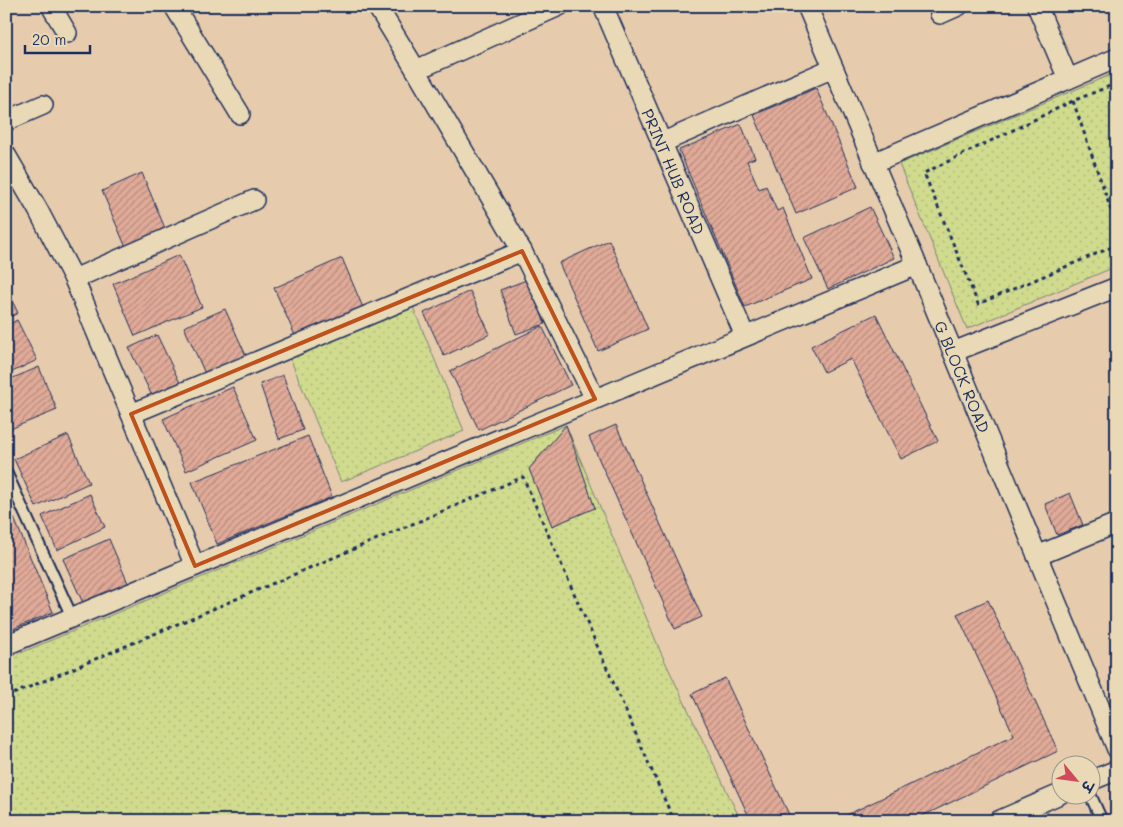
<svg xmlns="http://www.w3.org/2000/svg" width="1123" height="827" font-family="Mali,'Playpen Sans Deva',sans-serif">
	<defs>
		<pattern id="grass-dots" width="8" height="8" patternUnits="userSpaceOnUse" patternTransform="scale(1.25)"><rect width="8" height="8" fill="#d0db8e"/><path d="M2 2h.1M6 6h.1" fill="none" stroke="#b2bc7d" stroke-width="1.8" stroke-linecap="round"/></pattern>
		<pattern id="building-hatch" width="6" height="6" patternUnits="userSpaceOnUse" patternTransform="scale(1.25)"><rect width="6" height="6" fill="#e1aa98"/><path d="M-1 1l2-2M0 6l6-6M5 7l2-2" fill="none" stroke="#b68b7f"/></pattern>
	</defs>
	<rect width="100%" height="100%" fill="#e7cbad"/>
	<filter id="ink" filterUnits="userSpaceOnUse"><feTurbulence type="fractalNoise" baseFrequency=".02" numOctaves="2"/><feDisplacementMap in="SourceGraphic" scale="10" xChannelSelector="R" yChannelSelector="G"/><feConvolveMatrix kernelMatrix="1 2 1 2 8 2 1 2 1" color-interpolation-filters="sRGB"/></filter>
	<g filter="url(#ink)">
		<path fill="url(#grass-dots)" stroke="#768576" d="M1117 72V266L967 329 899 164Z
			M413 307 464 431 341 482 290 358Z
			M566 425 661 653 741 821H6V659Z"/>
		<path fill="url(#building-hatch)" stroke="#1b2f5e" d="M816 88 858 187 796 214 754 115Z
			M741 124 755 158 747 161 759 189 766 186 777 211 783 208 812 279 745 307 679 150Z
			M142 173 167 233 127 250 102 191Z
			M870 207 894 258 828 289 804 238Z
			M609 240 648 329 598 351 559 263Z
			M179 255 202 307 135 336 113 284Z
			M342 258 364 310 297 340 274 288Z
			M529 279 545 324 516 334 500 290Z
			M470 291 490 334 444 356 424 313Z
			M9 294 18 313 6 319V295Z
			M225 309 248 360 207 378 184 327Z
			M876 314 938 441 901 459 851 359 824 372 811 346Z
			M17 320 37 360 6 375V326Z
			M542 326 571 385 479 430 450 371Z
			M157 335 181 385 153 398 129 348Z
			M39 367 57 410 10 429 6 419V381Z
			M283 375 303 430 279 439 260 384Z
			M233 387 257 440 186 471 163 419Z
			M566 425 595 508 552 526 529 469Z
			M616 425 702 617 675 629 589 437Z
			M68 435 89 483 36 507 14 459Z
			M308 436 332 497 217 544 192 482Z
			M1070 493 1083 525 1057 535 1045 504Z
			M90 494 105 527 57 550 42 516Z
			M14 518 53 612 6 632V522Z
			M109 539 128 583 83 603 63 559Z
			M988 600 1058 751 912 821H834L1014 735 957 614Z
			M725 678 792 821H751L692 694Z"/>
		<g fill="none" stroke-linecap="round" stroke-linejoin="round">
			<defs>
				<path id="lane" d="M6 472 72 617
					M1090 794 1102 821"/>
				<g id="street">
					<path d="M51 6 67 33"/>
					<path d="M174 6 240 114"/>
					<path d="M377 6 416 70 522 251 595 399"/>
					<path id="s1" d="M603 6 745 336"/>
					<path id="s2" d="M807 6 917 265 1117 749"/>
					<path d="M1037 6 1068 79"/>
					<path d="M940 14 958 6"/>
					<path d="M416 70 559 6"/>
					<path d="M6 121 43 105"/>
					<path d="M661 143 833 68"/>
					<path d="M6 155 38 210 74 279 195 566"/>
					<path d="M873 163 1117 58"/>
					<path d="M74 279 254 200"/>
					<path d="M953 352 1117 287"/>
					<path d="M131 414 522 251"/>
					<path d="M1037 556 1117 523"/>
					<path d="M6 645 917 265"/>
					<path d="M1090 781 1117 770"/>
					<path d="M998 821 1060 794"/>
				</g>
			</defs>
			<use href="#lane" stroke="#1b2f5e" stroke-width="14"/>
			<use href="#street" stroke="#1b2f5e" stroke-width="22"/>
			<path stroke="#1b2f5e" stroke-width="3" stroke-dasharray="4 4" stroke-linecap="butt" d="M1117 83 1073 101 924 173 978 304 1117 245
				M1073 101 1117 227
				M6 697 523 477 674 821"/>
			<use href="#lane" stroke="#ead9b6" stroke-width="10"/>
			<use href="#street" stroke="#ead9b6" stroke-width="19"/>
		</g>
	</g>
	<path fill="none" stroke="#bf511c" stroke-width="4" stroke-linejoin="round" d="M522 251 595 399 195 566 131 414Z"/>
	<g text-anchor="middle" dominant-baseline="central" stroke-width="4" stroke-linejoin="round" paint-order="stroke">
		<g font-size="16" fill="#1b2f5e" stroke="#ead9b6">
			<text stroke="none"><textPath href="#s1" startOffset="180">PRINT HUB ROAD</textPath></text>
			<text stroke="none"><textPath href="#s2" startOffset="402">G BLOCK ROAD</textPath></text>
		</g>
	</g>
	<rect width="1123" height="827" fill="none" stroke="#ead9b6" stroke-width="25"/>
	<rect x="12" y="12" width="1098" height="802" fill="none" stroke="#1b2f5e" stroke-width="2" filter="url(#ink)"/>
	<g transform="translate(1076 780) rotate(119)"><circle r="24" fill="#ead9b6" stroke="#979593"/>
	<path d="M0-4L9 19L0 12L-9 19Z" fill="#d1495b"/>
	<text y="-8" font-size="14" font-weight="bold" text-anchor="middle" fill="#1b2f5e">उ</text>
	</g>
	<path d="M25 45v8h65v-8" fill="none" stroke="#1b2f5e" stroke-width="2.5"/>
	<text x="32" y="45" font-size="15" fill="#1b2f5e" stroke="#ead9b6" stroke-width="4" paint-order="stroke">20 m</text>
</svg>
